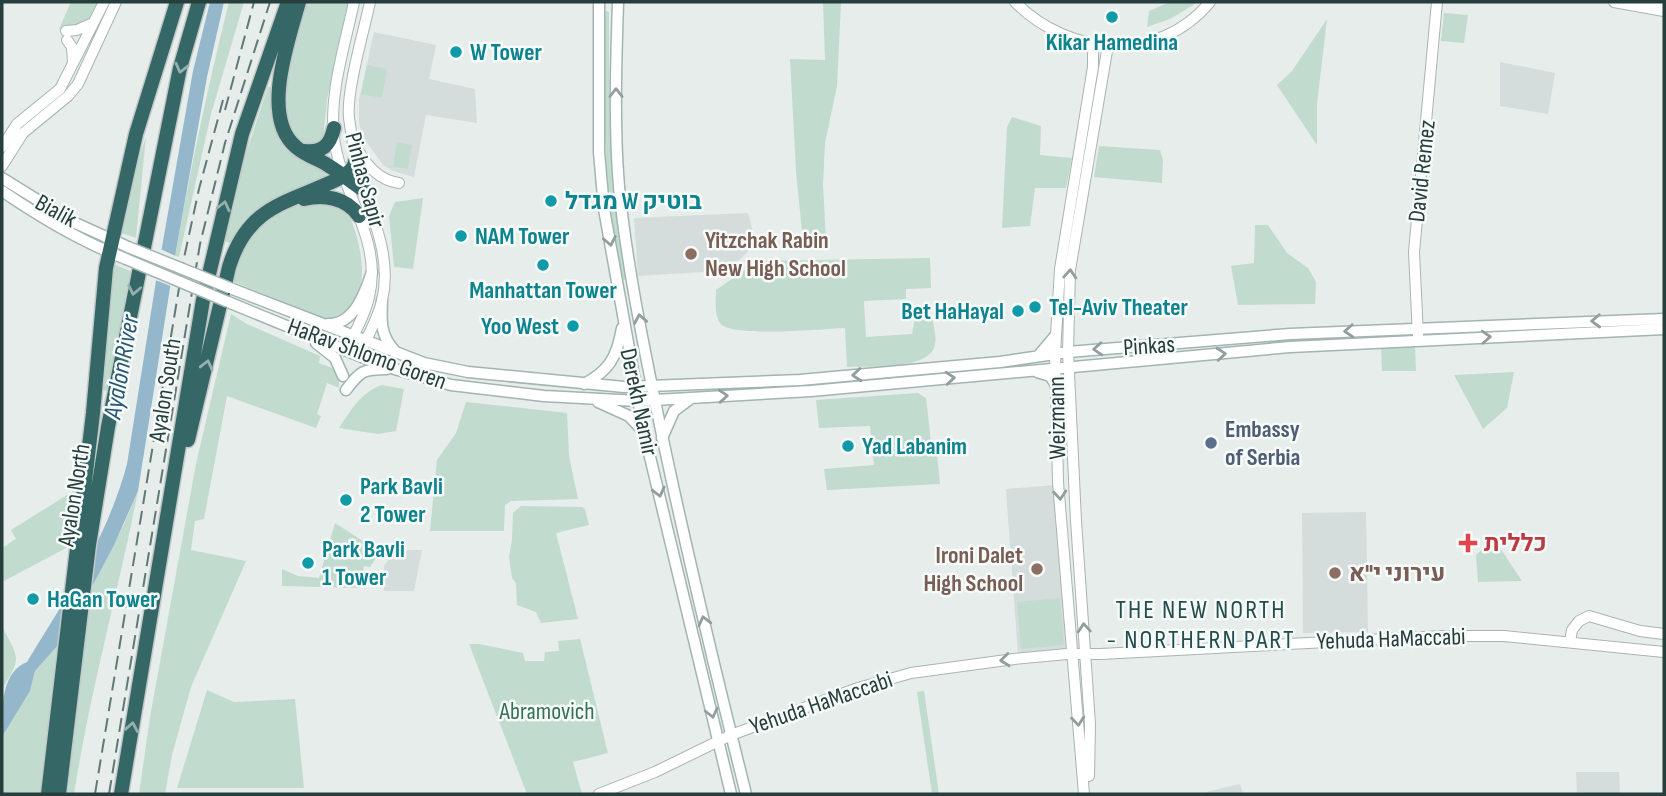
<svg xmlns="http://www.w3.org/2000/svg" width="1666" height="796" font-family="'Sofia Sans Condensed',Heebo,sans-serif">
	<rect width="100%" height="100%" fill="#e6edeb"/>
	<path fill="#d4dddb" d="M374 32 436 45 429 79 475 89 477 123 426 115 414 177 393 171 383 165 363 137 359 123V100Z
		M1500 62 1555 73 1548 114 1500 106Z
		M748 213 756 244 736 263 719 271 638 276 634 218Z
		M1056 485 1067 650 1018 655 1006 489Z
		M1366 512 1368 632 1303 633 1302 513Z
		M395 550H422L414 591H384V566Z
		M1576 772H1619L1620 794H1577Z
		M1240 784 1243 794H1207L1206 792Z"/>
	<path fill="#c1dcce" d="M71 2H104L94 23 66 31 59 29Z
		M229 2H244L211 114 179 257 175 256C190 170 208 86 229 2Z
		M306 2H348L327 99 323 140 320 144 304 147C299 141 293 135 290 129 273 93 295 37 306 2Z
		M823 2 841 3 837 86 825 143 823 185 826 241 803 242 796 171 790 59 825 60Z
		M1170 2H1198L1170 19 1147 27 1149 11Z
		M604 10 609 12V92L613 194 628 280H620L608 204 603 92Z
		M1444 13 1468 15 1464 43 1441 41Z
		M1327 19 1317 104V145L1277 85 1292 71Z
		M367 65 387 69 382 98 361 94Z
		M268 87H275L276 121 325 169 326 178 233 244 224 241 243 162Z
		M1012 117 1041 126 1040 155 1072 158 1066 188H1035L1030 226 1002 228 1007 127Z
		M146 137 136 238 119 232 125 198Z
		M397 142 412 145 408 169 393 166Z
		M1099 146 1160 150 1163 160 1162 183 1094 177Z
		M423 198 413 269 394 267 389 216 395 202Z
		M322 200 347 210C362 243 378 307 329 320L232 281C234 271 235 258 240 249 257 219 289 203 322 200Z
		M1255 225H1268L1287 253 1308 268 1316 282 1315 304 1238 305 1231 266 1254 263Z
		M930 258 931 288 906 289V299L864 301 866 337 912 334 915 318 932 316C933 324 937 336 935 344 931 371 868 366 847 367L845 328C824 329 730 338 720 323 714 315 716 300 716 290L758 261Z
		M111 263 133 272 107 391 98 389Z
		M231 314 247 324 320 356 319 363 335 369 339 376V388L327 383 317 414 321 416 316 428 227 396 204 519 195 521 191 550 246 561 191 687 172 755 165 794H139L150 717 196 464Z
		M1381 347H1415L1416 371H1382Z
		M1514 372 1507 408 1483 429 1454 375Z
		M382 385 404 389 396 431 378 434 339 428C351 410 361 392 382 385Z
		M918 393 926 398 931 442 937 455 940 484 827 490 824 469 874 465 870 426 819 428 816 400Z
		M466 402 567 413 569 456 578 499 511 501 505 505 504 531H430L437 460 456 433Z
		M75 490 68 547 4 581 2 577V548L16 539 11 530Z
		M138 491C118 592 90 692 74 794H67L89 592 124 524Z
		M521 506 582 507 585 509 589 525 556 533 578 619 541 623 536 612 517 605 516 583 512 578 509 557 512 539 513 513Z
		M335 523 380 552 370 567 364 566 360 588 282 586V569L298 576 319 578Z
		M1494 539 1522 581 1478 582 1476 555Z
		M1060 598 1064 645 1021 649 1017 602Z
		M2 626C18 658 23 657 2 688Z
		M580 639 608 753 573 762 582 794H527L469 644H479L523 653 525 661H544L545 652 559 651 558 641Z
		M59 644 42 794H2V737L30 691 35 671Z
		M207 690 234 702 295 699 304 788H177Z
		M924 691 939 794H932L917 692Z"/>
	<path fill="#94b7cc" d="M210 2H224L207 77 175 256 138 491 114 545 95 581 59 644 35 671 30 691 2 737C2 710 0 673 27 662 67 596 107 539 127 464L156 281 193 71Z"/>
	<path fill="#e6edeb" d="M158 248 178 257 173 287 153 279Z"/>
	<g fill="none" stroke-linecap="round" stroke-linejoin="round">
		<defs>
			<path id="tertiary" d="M1015 2C1068 56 1159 64 1210 2
				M1614 2 1664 11
				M1652 2 1664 4
				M66 31 77 30 93 23
				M67 40 72 47 73 62
				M2 147 17 124 60 89 104 2
				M358 150C368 167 379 180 399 183
				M2 166 23 133 68 96 78 84 116 2
				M1418 336 1414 252 1437 2
				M346 351C354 333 365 316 369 297 383 240 341 193 334 138 329 93 345 45 354 2
				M358 356C367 338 377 321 382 301 391 263 377 228 365 192 358 169 352 142 349 118 346 91 364 31 370 2
				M1570 642 1572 630 1579 621 1589 616 1640 631 1664 634
				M1089 776 1090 724 1076 521 1068 352 1070 270 1108 45
				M599 794 655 772 731 735 858 688 911 673 1014 659 1067 654H1101L1443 636H1504L1664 652
				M1084 794 1058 482 1055 353 1060 269 1093 67V50L1090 43"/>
			<path id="secondary" d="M599 2V152L604 209 644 432 731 794
				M618 2C616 63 614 126 619 187 626 257 640 328 654 396 681 530 713 662 746 794
				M2 178 73 222 128 247
				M2 191C40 217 82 242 126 259
				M230 288 424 363 468 372 624 387 800 380 1000 362 1068 352 1290 334 1664 319
				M382 300C381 320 380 336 395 351
				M228 302 384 366 451 385 544 396 638 401 811 391 1290 347 1664 329
				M328 324C354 325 365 293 372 272
				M316 343 335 358 343 376
				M1039 355 1056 335
				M1037 372 1050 376 1056 385
				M584 384C609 371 617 357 622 328
				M346 390C360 371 363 369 387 369
				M598 402 629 416 643 431
				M662 438 674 411 690 399"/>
			<path id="motorway" d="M299 2C289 39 260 117 296 147 306 156 319 159 329 166 342 174 353 183 365 191
				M304 151C323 153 330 145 334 128
				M304 199C324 194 347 198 359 216
				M188 440 229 267C249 202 292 203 344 176L353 168 357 157
				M48 794 93 413 106 268 136 134 177 2
				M59 794 89 545 108 427 180 68 199 2
				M121 794 203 300 242 134 288 2"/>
		</defs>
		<use href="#tertiary" stroke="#a9b5b3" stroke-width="12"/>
		<use href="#secondary" stroke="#a2b5b2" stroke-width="13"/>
		<use href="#motorway" stroke="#c2c9c8" stroke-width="17"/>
		<use href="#tertiary" stroke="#fff" stroke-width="10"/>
		<use href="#secondary" stroke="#fff" stroke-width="10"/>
		<use href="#motorway" stroke="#356767" stroke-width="14"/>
		<path stroke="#617978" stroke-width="2" stroke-dasharray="14 7" stroke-linecap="butt" d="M225 110 254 2
			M95 794 184 258 199 189 223 100
			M109 794 200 244 225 143 270 2"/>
		<defs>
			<path id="secondary-bridge" d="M128 247 230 288
				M126 259 228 302"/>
		</defs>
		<use href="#secondary-bridge" stroke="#a2b5b2" stroke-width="13" stroke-linecap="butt"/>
		<use href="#secondary-bridge" stroke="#fff" stroke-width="10"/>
	</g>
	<defs><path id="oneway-chevron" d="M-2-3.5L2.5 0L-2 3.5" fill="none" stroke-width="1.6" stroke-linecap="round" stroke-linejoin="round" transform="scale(1.75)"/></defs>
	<g stroke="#96b0b0">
		<use href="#oneway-chevron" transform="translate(181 68) rotate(104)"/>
		<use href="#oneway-chevron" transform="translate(224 206) rotate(-77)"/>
		<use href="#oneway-chevron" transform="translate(134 290) rotate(101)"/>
		<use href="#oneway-chevron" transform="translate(207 365) rotate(-76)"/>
		<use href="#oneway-chevron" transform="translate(132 727) rotate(-80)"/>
	</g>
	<g stroke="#929e9e">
		<use href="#oneway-chevron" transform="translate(616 93) rotate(-90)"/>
		<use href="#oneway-chevron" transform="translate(610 241) rotate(79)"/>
		<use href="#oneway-chevron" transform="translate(1070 274) rotate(-86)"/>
		<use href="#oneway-chevron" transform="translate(640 319) rotate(-100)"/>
		<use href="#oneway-chevron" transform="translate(1596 321) rotate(178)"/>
		<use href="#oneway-chevron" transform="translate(1349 331) rotate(177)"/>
		<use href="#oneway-chevron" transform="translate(1486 337) rotate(-3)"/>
		<use href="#oneway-chevron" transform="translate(1098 349) rotate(176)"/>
		<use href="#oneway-chevron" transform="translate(1221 354) rotate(-5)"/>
		<use href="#oneway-chevron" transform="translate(857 375) rotate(175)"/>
		<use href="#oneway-chevron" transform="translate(950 378) rotate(-5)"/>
		<use href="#oneway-chevron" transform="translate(723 396) rotate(-4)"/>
		<use href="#oneway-chevron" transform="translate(659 492) rotate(76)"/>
		<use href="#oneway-chevron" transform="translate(1060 495) rotate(85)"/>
		<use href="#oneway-chevron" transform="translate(704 621) rotate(-104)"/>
		<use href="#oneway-chevron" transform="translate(1084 628) rotate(-94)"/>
		<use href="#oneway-chevron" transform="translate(1005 660) rotate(174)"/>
		<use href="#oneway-chevron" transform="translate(712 713) rotate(77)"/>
		<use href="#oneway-chevron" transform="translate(1078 721) rotate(85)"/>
	</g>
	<g fill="#0f9aa8" stroke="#f6faf9" stroke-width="2.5">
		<circle cx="1112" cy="17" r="7"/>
		<circle cx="456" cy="52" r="7"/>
		<circle cx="551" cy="201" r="7"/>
		<circle cx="461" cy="236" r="7"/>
		<circle cx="543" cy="265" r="7"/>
		<circle cx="1035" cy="307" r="7"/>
		<circle cx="1018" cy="311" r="7"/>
		<circle cx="573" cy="326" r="7"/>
		<circle cx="848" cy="446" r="7"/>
		<circle cx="346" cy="500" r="7"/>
		<circle cx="308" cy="563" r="7"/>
		<circle cx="33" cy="599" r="7"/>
	</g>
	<g fill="#8d6e63" stroke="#f6faf9" stroke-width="2.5">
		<circle cx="691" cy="254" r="7"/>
		<circle cx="1037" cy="569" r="7"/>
		<circle cx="1335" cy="573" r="7"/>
	</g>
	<circle fill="#5c6f8a" stroke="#f6faf9" stroke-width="2.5" cx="1211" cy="443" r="7"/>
	<path fill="#e0444e" stroke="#f6faf9" stroke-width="2.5" d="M1464.5 532.5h7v7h7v7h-7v7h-7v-7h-7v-7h7z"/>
	<g text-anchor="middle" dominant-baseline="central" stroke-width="5" stroke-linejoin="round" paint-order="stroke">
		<g font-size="24" font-weight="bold" fill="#0d838f" stroke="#f6faf9" text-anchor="start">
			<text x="1112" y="42" text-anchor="middle">Kikar Hamedina</text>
			<text x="470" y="52">W Tower</text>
			<text x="565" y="201">מגדל W בוטיק</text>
			<text x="475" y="236">NAM Tower</text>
			<text x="543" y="290" text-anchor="middle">Manhattan Tower</text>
			<text x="1049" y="307">Tel-Aviv Theater</text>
			<text x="1004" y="311" text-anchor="end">Bet HaHayal</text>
			<text x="559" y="326" text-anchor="end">Yoo West</text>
			<text x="862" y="446">Yad Labanim</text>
			<text x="360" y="486">Park Bavli<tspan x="360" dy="28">2 Tower</tspan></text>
			<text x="322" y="549">Park Bavli<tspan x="322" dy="28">1 Tower</tspan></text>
			<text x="47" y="599">HaGan Tower</text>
		</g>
		<g font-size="24" fill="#263e3c" stroke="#f6faf9">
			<text transform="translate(1422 171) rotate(-84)">David Remez</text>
			<text transform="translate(365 180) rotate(75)">Pinhas Sapir</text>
			<text transform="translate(56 211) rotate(29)">Bialik</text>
			<text transform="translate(1149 346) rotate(-4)">Pinkas</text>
			<text transform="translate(367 354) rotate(20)">HaRav Shlomo Goren</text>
			<text transform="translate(165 390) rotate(-81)">Ayalon South</text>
			<text transform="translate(639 402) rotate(78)">Derekh Namir</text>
			<text transform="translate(1057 418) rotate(-91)">Weizmann</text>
			<text transform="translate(74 495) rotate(-81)">Ayalon North</text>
			<text transform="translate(1391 639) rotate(-2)">Yehuda HaMaccabi</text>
			<text transform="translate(821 703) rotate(-19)">Yehuda HaMaccabi</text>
		</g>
		<g font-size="24" font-weight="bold" fill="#785e54" stroke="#f6faf9" text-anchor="start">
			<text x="705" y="240">Yitzchak Rabin<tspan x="705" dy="28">New High School</tspan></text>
			<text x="1023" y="555" text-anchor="end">Ironi Dalet<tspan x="1023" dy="28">High School</tspan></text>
			<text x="1349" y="573">עירוני י"א</text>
		</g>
		<g font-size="24" font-weight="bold" fill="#4e5e75" stroke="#f6faf9" text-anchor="start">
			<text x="1225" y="429">Embassy<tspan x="1225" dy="28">of Serbia</tspan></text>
		</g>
		<g font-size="24" font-weight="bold" fill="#be3a42" stroke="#f6faf9" text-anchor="start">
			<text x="1484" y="543">כללית</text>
		</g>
		<g font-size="24" fill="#347159" stroke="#f6faf9">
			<text x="547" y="711">Abramovich</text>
		</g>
		<g font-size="26" font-style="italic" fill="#265674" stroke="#f6faf9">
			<text transform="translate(122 367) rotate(-80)">Ayalon River</text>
		</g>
		<g font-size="26" letter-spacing="2" fill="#244e4d" stroke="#f6faf9">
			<text x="1201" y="610">THE NEW NORTH<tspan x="1201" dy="30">- NORTHERN PART</tspan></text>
		</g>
	</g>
	<rect width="1666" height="796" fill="none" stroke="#263e3c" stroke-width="7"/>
</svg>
